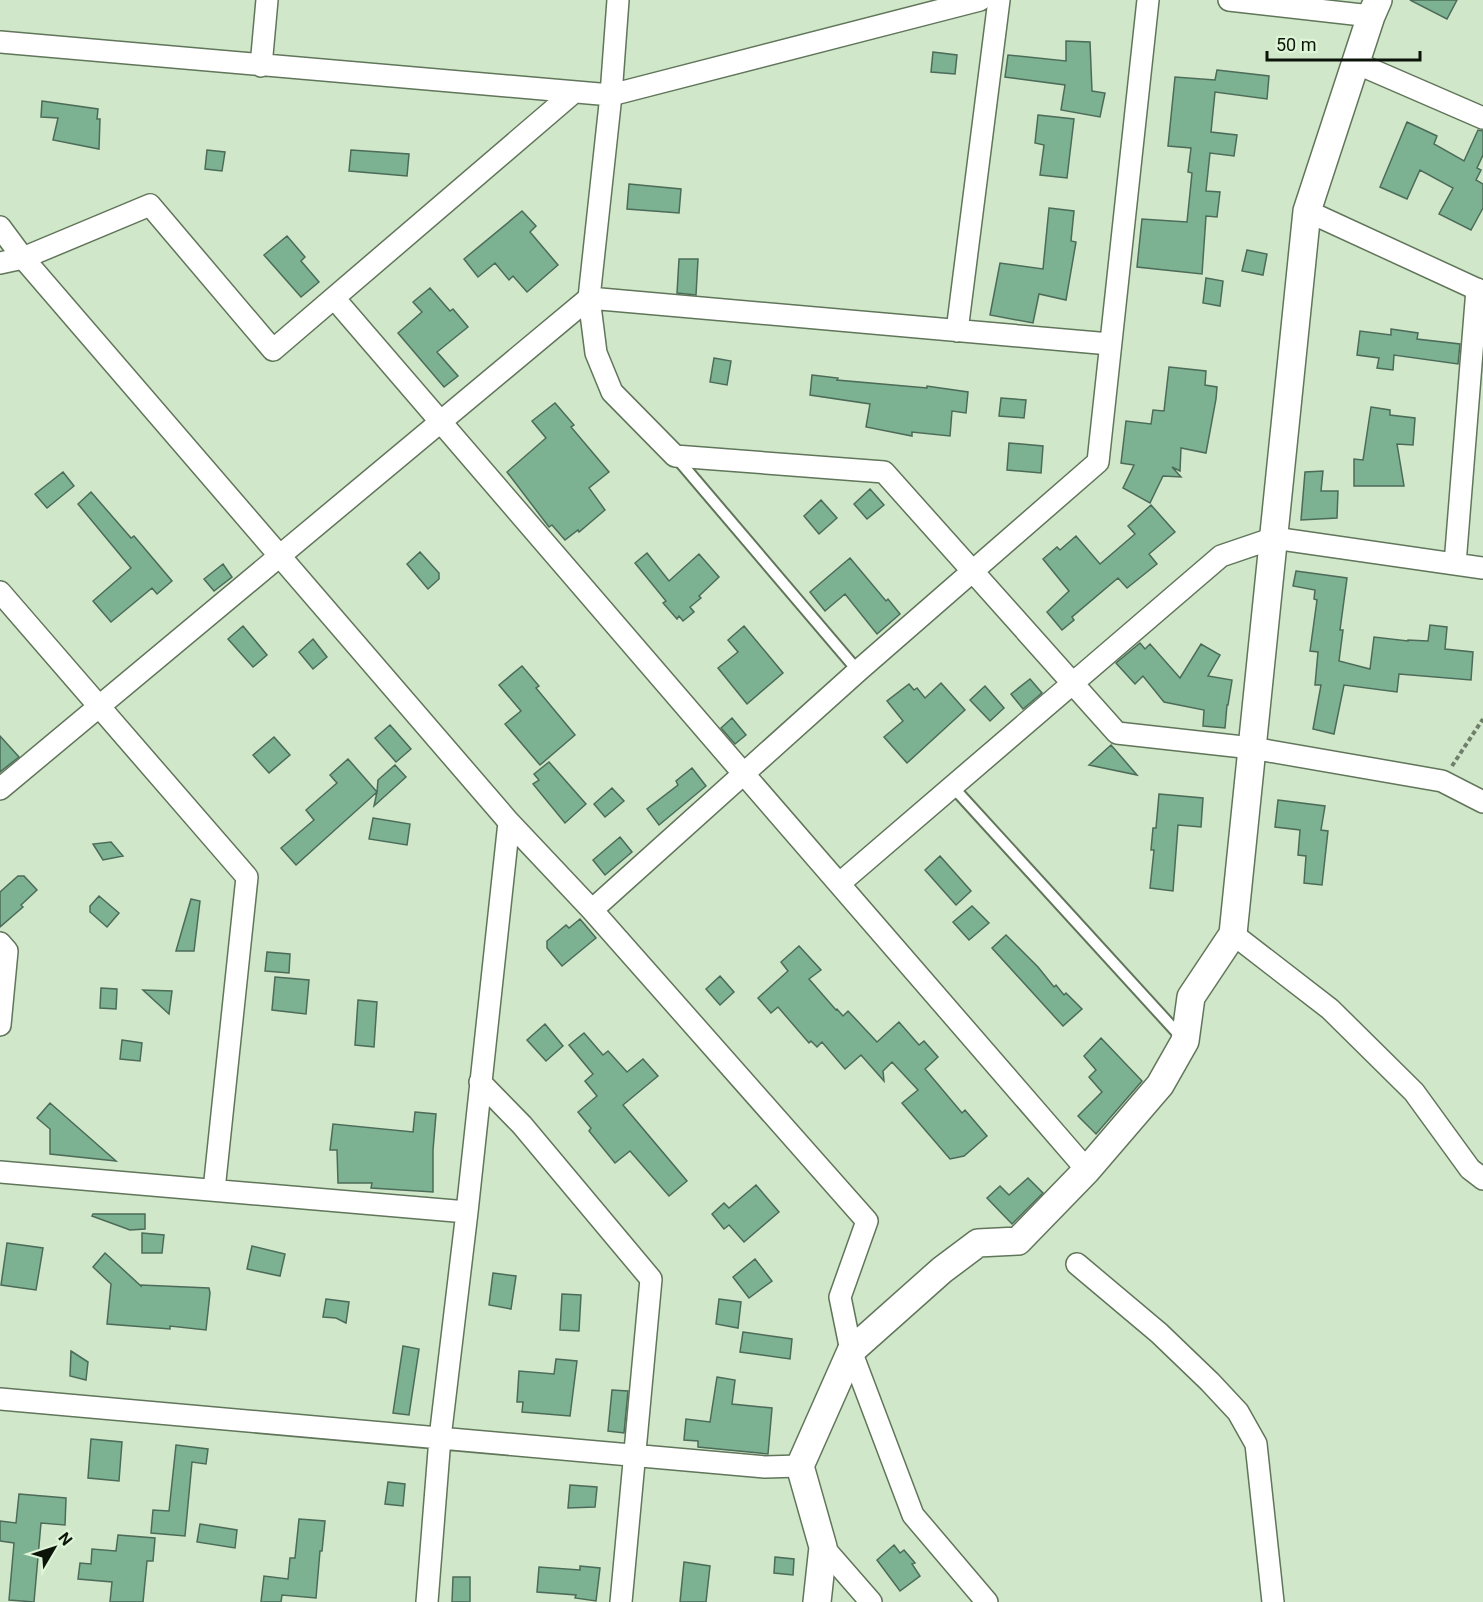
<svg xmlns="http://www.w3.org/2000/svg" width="1483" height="1602" font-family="Roboto,sans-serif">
	<rect width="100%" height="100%" fill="#d0e7c9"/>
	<path fill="#7cb192" stroke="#4c6c59" stroke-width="1.5" d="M1410 0H1457L1447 19Z
		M1066 41 1090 42 1092 91 1105 93 1100 117 1061 110 1065 85 1005 77 1008 55 1066 61Z
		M933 52 957 55 955 74 931 72Z
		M1217 70 1269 76 1267 99 1215 92 1211 132 1237 135 1234 156 1210 153 1206 191 1220 192 1217 217 1206 216 1202 274 1137 267 1142 219 1187 222 1192 173 1188 172 1191 148 1168 146 1175 77 1215 80Z
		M42 101 98 109 97 119H100L99 149 53 140 58 118 41 117Z
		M1038 115 1074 119 1067 178 1040 175 1044 145 1035 143Z
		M1407 122 1437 136 1434 144 1464 161 1478 130 1483 131V155L1477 168 1481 170 1476 180 1483 184V208L1471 230 1439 214 1453 188 1420 170 1407 199 1380 187Z
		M207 150 225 152 222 171 205 169Z
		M351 150 409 154 407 176 349 171Z
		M629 184 681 189 679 213 627 209Z
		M1049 208 1074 211 1071 241 1076 242 1066 300 1039 294 1033 323 990 315 1000 263 1043 269Z
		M522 211 536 226 530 232 558 265 527 292 513 276 509 280 495 263 478 277 464 259Z
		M287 236 305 257 301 261 319 282 301 297 264 255Z
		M1247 250 1267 254 1263 275 1242 271Z
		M679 259H698L696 295 677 293Z
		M1206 278 1223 281 1220 306 1203 303Z
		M430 288 450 311 453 309 468 327 437 352 458 376 444 387 398 333 422 312 413 302Z
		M1391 329 1418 333 1417 339 1460 344 1458 364 1394 355 1393 370 1377 368 1379 358 1357 355 1360 331 1391 335Z
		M714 358 731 361 727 385 710 382Z
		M1169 367 1206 371 1205 385 1217 387 1216 399 1206 453 1181 448 1180 471 1172 467 1181 477 1163 476 1150 503 1123 488 1134 465 1121 463 1126 421 1151 424 1153 410 1164 411Z
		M812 375 838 378 837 380 927 388V386L968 392 966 413 952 411 950 436 912 432V436L866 427 870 404 810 395Z
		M1001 398 1026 400 1024 418 999 416Z
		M555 403 574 425 571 427 609 472 589 488 605 510 579 532 578 530 565 540 552 525 549 527 507 472 546 438 532 421Z
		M1371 407 1390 410V415L1415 418 1413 445 1397 444 1404 486H1354V459L1363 460Z
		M1009 443 1043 446 1041 473 1007 470Z
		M1323 471 1321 491H1338L1337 518 1301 520 1305 472Z
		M63 472 74 486 47 508 35 494Z
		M870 489 884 505 867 519 854 504Z
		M91 492 131 538 134 536 172 581 157 594 152 588 111 622 93 601 131 568 78 504Z
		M821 500 837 518 819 534 804 516Z
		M1151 505 1175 532 1149 554 1157 564 1127 588 1118 578 1072 617 1074 620 1062 630 1047 612 1069 591 1043 559 1057 547 1060 550 1076 536 1100 564 1135 534 1128 526Z
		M420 552 439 573V579L428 589 407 564Z
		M647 553 669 581 699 554 719 577 699 596 701 598 690 607 694 612 683 621 679 616 677 619 663 603 666 601 635 563Z
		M850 558 886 601 888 599 900 614 877 634 845 594 825 611 810 592Z
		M223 564 232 577 214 591 204 579Z
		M1296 571 1347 578 1340 630H1343L1339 661 1370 669 1374 637 1408 641V640L1428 641 1430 625 1447 627 1445 649 1473 652 1471 680 1399 674 1397 692 1344 685 1334 734 1313 729 1321 685H1315L1318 652 1310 651 1317 600 1314 599 1315 590 1293 586Z
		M243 626 267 655 253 667 228 639Z
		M744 626 783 673 747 704 718 668 738 652 728 640Z
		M313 639 327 657 313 669 299 652Z
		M1140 643 1145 649 1150 644 1180 678 1201 644 1220 655 1208 676 1232 680 1228 705H1227L1225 728 1203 726 1204 710 1164 702 1143 676 1135 684 1116 663Z
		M522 666 539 686 536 688 575 735 540 765 505 724 521 711 499 685Z
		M1030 679 1042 693 1023 709 1011 694Z
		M941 683 965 710 907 763 884 737 903 721 887 701 909 684 914 690 917 688 925 698Z
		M985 686 1004 708 990 721 970 700Z
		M732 718 746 735 735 744 721 728Z
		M390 725 411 749 396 762 375 738Z
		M0 736 19 757 0 772Z
		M274 737 290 755 269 773 253 755Z
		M1111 745 1137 775 1089 765Z
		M348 759 377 792 378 780 395 765 406 777 374 806 377 792 296 865 281 848 314 820 306 810 337 783 330 775Z
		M549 762 586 804 565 823 533 784 539 780 534 774Z
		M692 768 706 786 659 825 647 809 678 785 676 781Z
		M612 788 624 801 605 817 594 804Z
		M1159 794 1203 798 1201 827 1178 825 1173 891 1150 888 1154 850H1151L1153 828H1156Z
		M1278 800 1325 806 1321 830 1328 831 1322 885 1304 883 1306 856 1298 855 1300 830 1275 827Z
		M373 818 410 824 407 845 369 839Z
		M620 837 632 852 605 875 593 860Z
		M111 842 123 856 103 860 93 844Z
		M940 856 971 891 956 905 925 870Z
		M18 876H24L37 890 21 905 23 907 0 927V892Z
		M99 896 119 913 107 927 90 912V906Z
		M191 899 200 901 194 951H176Z
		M972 906 989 923 969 940 953 922Z
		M580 919 596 938 562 966 547 948V941L566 925 569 928Z
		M1006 935 1038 967 1054 987 1056 985 1064 995 1066 993 1082 1009 1063 1026 992 948Z
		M799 946 821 970 809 979 836 1010 837 1009 843 1016 848 1011 877 1042 899 1022 919 1045 924 1041 938 1057 925 1069 962 1113 965 1110 987 1136 964 1156 950 1159 902 1103 918 1090 892 1062 883 1071 884 1081 861 1055 845 1069 822 1042 817 1047 811 1041 809 1043 778 1007 771 1013 758 998 788 971 781 962Z
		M267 952 290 954 289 973 265 971Z
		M720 976 734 992 720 1005 706 989Z
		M275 977 309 980 306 1014 272 1010Z
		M101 988 117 989 116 1009 100 1008Z
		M143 990 172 991 169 1014Z
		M358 1000 377 1002 374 1047 355 1045Z
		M545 1024 563 1046 546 1061 527 1040Z
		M584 1033 603 1055 608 1051 627 1072 643 1059 658 1076 623 1105 687 1181 669 1196 630 1151 615 1163 589 1131 591 1128 578 1112 597 1096 585 1081 593 1074 569 1045Z
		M1101 1038 1142 1081 1096 1134 1078 1116 1102 1092 1089 1077 1096 1070 1084 1056Z
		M122 1040 142 1043 140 1061 120 1059Z
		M50 1103 116 1161 50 1154V1129L37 1118Z
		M415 1112 436 1114 433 1150V1192L371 1188 372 1183H338L337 1150H330L333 1124 413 1132Z
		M1028 1178 1043 1193 1012 1224 987 1198 1000 1186 1009 1195Z
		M756 1185 779 1212 744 1242 729 1225 724 1229 712 1214 724 1203 729 1208Z
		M93 1214H145V1229L130 1230 92 1216Z
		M142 1233 164 1235 162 1253H142Z
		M7 1243 43 1248 36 1290 1 1285Z
		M252 1246 285 1254 280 1276 247 1269Z
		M105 1253 141 1286V1285L209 1288 210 1293 206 1330 170 1326V1329L107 1324 111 1284 93 1267Z
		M755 1259 772 1281 749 1298 733 1277Z
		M493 1273 516 1276 511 1309 489 1305Z
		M562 1294 581 1295 579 1331 560 1330Z
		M326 1299 349 1302 346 1323 336 1318 323 1317Z
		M719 1299 741 1302 738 1328 716 1324Z
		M743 1332 792 1339 790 1359 740 1352Z
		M403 1346 419 1349 409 1415 393 1413Z
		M71 1351 88 1362 86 1380 70 1376Z
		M556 1359 577 1361 570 1416 522 1412 523 1402H517L519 1371 554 1374Z
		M717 1377 735 1380 732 1404 772 1408 768 1454 698 1447V1441L684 1440 686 1419 710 1422Z
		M612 1390 628 1391 624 1433 608 1431Z
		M91 1439 122 1442 119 1481 88 1478Z
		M176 1445 208 1449 206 1464 192 1462 185 1536 151 1533 153 1510 169 1511Z
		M388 1482 405 1484 403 1506 385 1504Z
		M570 1485 597 1487 595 1507 568 1508Z
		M19 1494 66 1498 65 1525 41 1523 34 1602 9 1600 14 1543 0 1541V1521L16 1523Z
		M299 1519 325 1521 322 1551H320L316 1598 282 1595 281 1602H261L264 1576 288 1579 290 1558H295Z
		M200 1524 237 1530 235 1548 197 1542Z
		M118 1535 155 1538 153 1561H147L143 1602H110L112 1582 78 1579 80 1563 91 1564 92 1549 116 1551Z
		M894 1545 900 1553 904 1550 915 1563 912 1564 920 1576 900 1591 877 1560Z
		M775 1557 794 1559 793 1575 774 1573Z
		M684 1562 710 1566 706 1602H680Z
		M580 1566 600 1568 596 1601 575 1598 576 1595 537 1592 539 1567 580 1570Z
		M453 1577H470V1602H452Z"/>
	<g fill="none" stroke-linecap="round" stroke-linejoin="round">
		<defs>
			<path id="service" d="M675 456 858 671
				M952 786 1183 1039"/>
			<path id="minor" d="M618 0 611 95 589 298 596 353 612 392 675 456 884 472 1117 733 1252 748 1442 781 1483 802
				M1229 0 1371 16
				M0 42 611 95 980 0
				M1356 63 1483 118
				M261 66 267 0
				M1307 211 1483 292
				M0 227 23 258 509 822 592 910 867 1221 840 1297 851 1351 913 1515 987 1602
				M0 263 23 258 150 205 273 350 573 93
				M334 298 743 773 1087 1170
				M957 331 999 0
				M1455 564 1477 289
				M0 592 247 877 214 1190
				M0 789 589 298 1110 344
				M840 883 1221 556 1274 538 1483 568
				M592 910 858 671 1098 462 1148 0
				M1233 934 1330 1009 1414 1092 1470 1169 1483 1179
				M0 943 7 951 0 1025
				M480 1082 522 1125 651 1279 621 1602
				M0 1172 467 1212
				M1077 1264 1159 1333 1210 1382 1238 1412 1256 1444 1273 1602
				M0 1399 765 1467 800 1466
				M823 1547 871 1602
				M427 1602 440 1438 467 1212 509 822"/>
			<path id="tertiary" d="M817 1602 823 1547 800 1466 851 1351 942 1270 978 1243 1018 1241 1087 1170 1160 1085 1185 1041 1191 997 1233 934 1307 211 1371 16 1378 0"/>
		</defs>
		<use href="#service" stroke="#60755a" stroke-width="14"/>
		<use href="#minor" stroke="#60755a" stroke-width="24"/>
		<use href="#tertiary" stroke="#60755a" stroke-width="30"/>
		<path stroke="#707f6b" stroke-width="4" stroke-dasharray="4.5 3" stroke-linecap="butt" d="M1452 766 1483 719"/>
		<use href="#service" stroke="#fff" stroke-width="10"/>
		<use href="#minor" stroke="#fff" stroke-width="21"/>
		<use href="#tertiary" stroke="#fff" stroke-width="27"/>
	</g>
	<g transform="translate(54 1548) rotate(51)" stroke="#ddf4d6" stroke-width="4.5" paint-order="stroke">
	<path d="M0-4.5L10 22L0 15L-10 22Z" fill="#0c140a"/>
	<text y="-9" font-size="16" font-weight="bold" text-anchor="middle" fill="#0c140a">N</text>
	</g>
	<path d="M1267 51v9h153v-9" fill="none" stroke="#0c140a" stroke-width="3"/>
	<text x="1276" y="51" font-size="18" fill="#0c140a" stroke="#ddf4d6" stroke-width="4.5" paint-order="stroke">50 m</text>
</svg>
